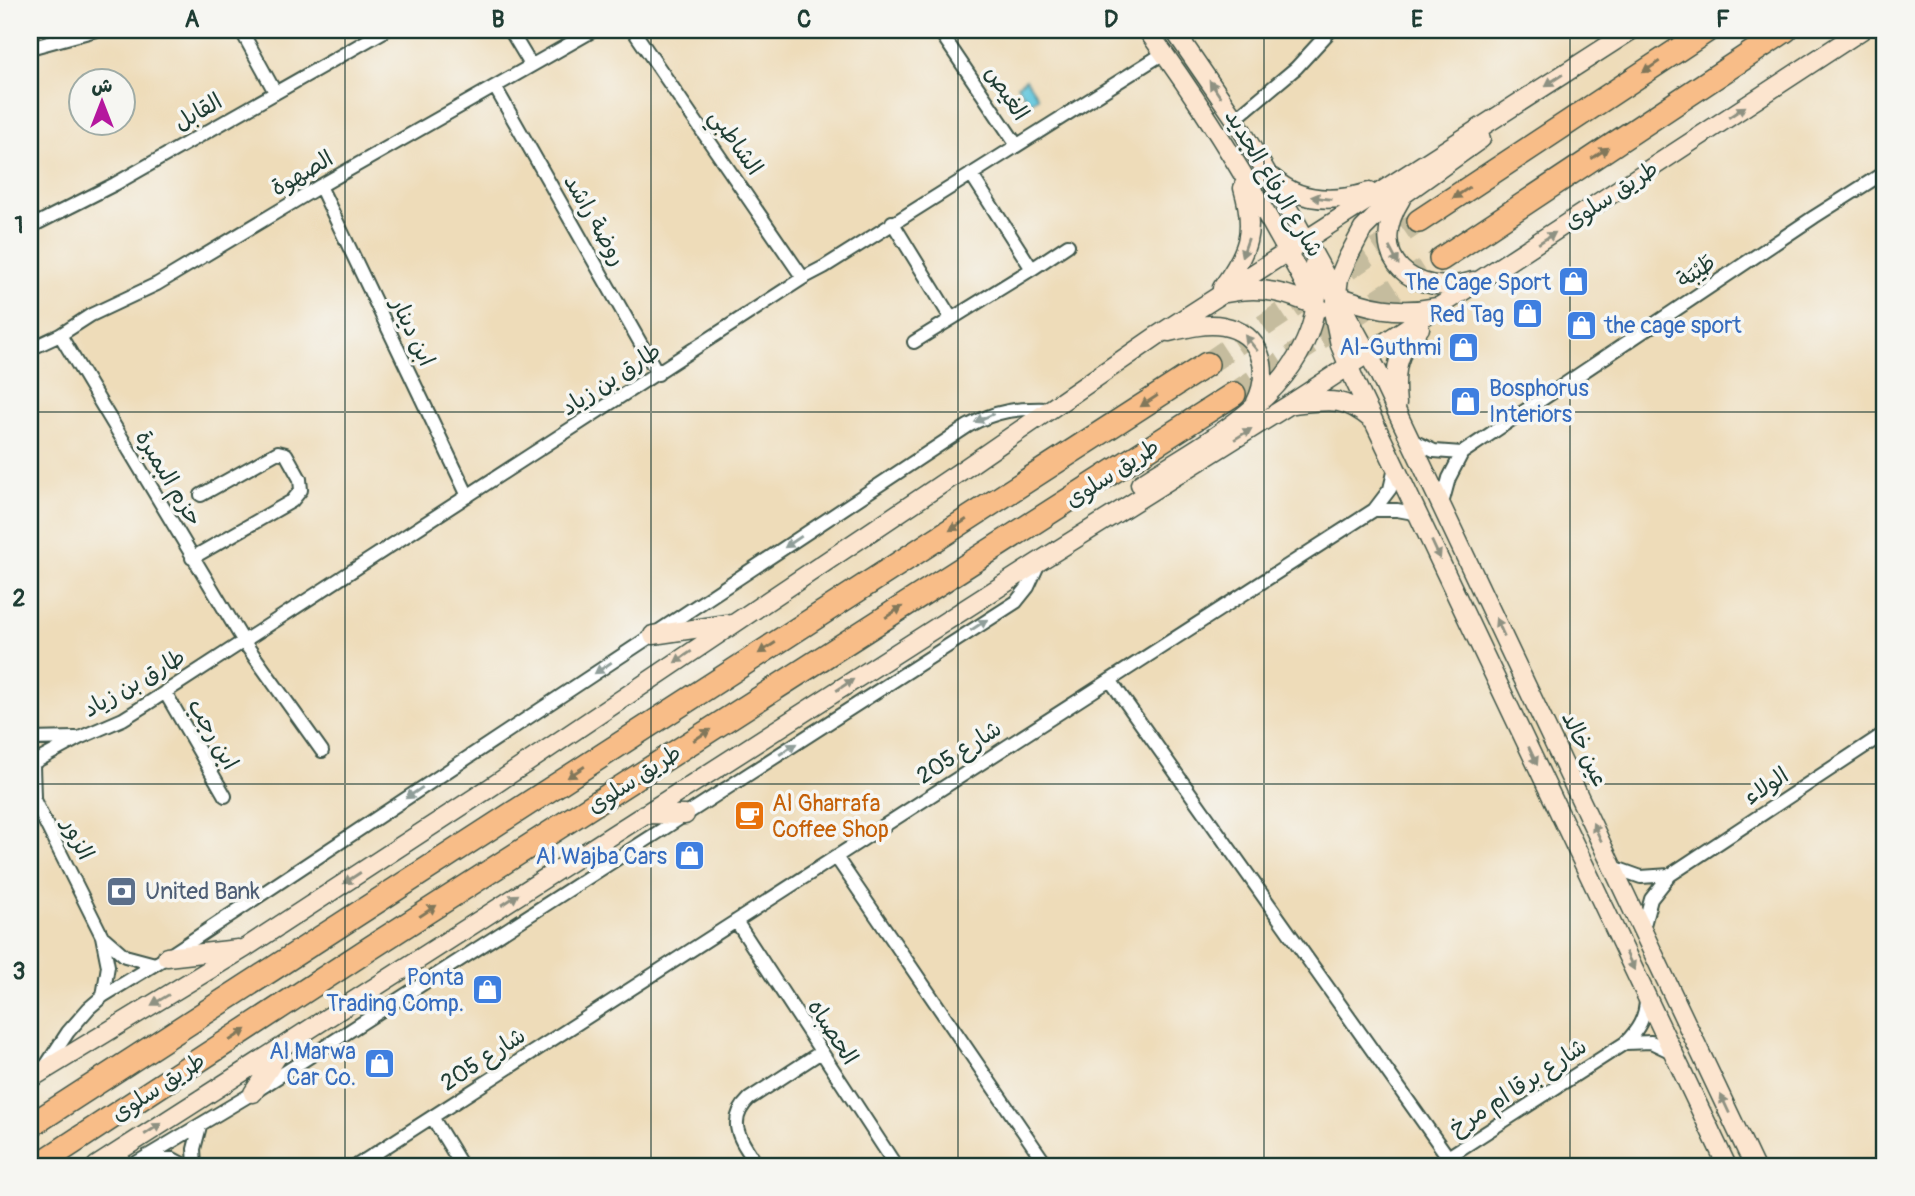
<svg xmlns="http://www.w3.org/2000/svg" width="1915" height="1196" font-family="Pangolin,'Playpen Sans Arabic',sans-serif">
	<rect width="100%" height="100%" fill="#f6f6f2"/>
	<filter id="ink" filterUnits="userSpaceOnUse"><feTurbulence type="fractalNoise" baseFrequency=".0143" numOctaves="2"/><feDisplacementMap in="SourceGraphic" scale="14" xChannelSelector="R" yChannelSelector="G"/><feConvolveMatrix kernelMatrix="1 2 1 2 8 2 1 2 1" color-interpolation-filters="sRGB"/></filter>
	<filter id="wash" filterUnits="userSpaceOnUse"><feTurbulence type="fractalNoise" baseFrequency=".00686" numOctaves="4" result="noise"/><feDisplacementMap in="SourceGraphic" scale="28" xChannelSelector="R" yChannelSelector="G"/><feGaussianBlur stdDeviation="1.57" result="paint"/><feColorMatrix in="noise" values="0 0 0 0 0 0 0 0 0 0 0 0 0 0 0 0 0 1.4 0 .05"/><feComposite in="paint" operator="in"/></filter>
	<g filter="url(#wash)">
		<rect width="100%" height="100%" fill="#eedcb9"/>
		<path fill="#60c6dd" stroke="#408288" stroke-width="2" d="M1026 79 1038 97 1030 103 1017 85Z"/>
	</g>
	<g filter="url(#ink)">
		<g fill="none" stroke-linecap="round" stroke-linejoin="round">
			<path stroke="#c5bc9e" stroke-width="23" stroke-dasharray="23 11" stroke-linecap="butt" d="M1207 364 1419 221
				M1234 394 1441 259"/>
			<defs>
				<path id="street" d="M241 30 275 92
					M510 30 531 65
					M633 30 803 278
					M939 30 1016 144
					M30 48 96 30
					M495 87 658 374
					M1235 119 1296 68 1331 30
					M320 186 468 496
					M892 222 951 318
					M30 227 115 184 386 30
					M1032 269 1068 245
					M60 335 244 642 322 751
					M914 342 1032 269 971 174
					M30 349 60 335 91 315 157 284 320 186 594 30
					M1409 439 1434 451 1462 453
					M1442 504 1449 478 1462 453 1814 217 1885 172
					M1374 510H1397L1419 514
					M192 558 292 501 301 490 300 479 286 454 278 452 201 495
					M1110 680 1448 1157
					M165 692 225 796
					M30 739 76 738
					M35 762 79 738 123 719 147 704 803 278 824 267 1164 53
					M33 766 34 797
					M30 792 102 936 108 966 103 996
					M836 857 1047 1166
					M1613 867 1641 877 1670 875
					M736 921 896 1166
					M1643 929 1651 899 1670 875 1885 733
					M102 936 125 956 155 964
					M1626 1043 1651 1042 1674 1053
					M45 1067 68 1032 89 1008 103 996 167 957 968 426C997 410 1017 408 1050 409
					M432 1117 462 1166
					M147 1156 173 1159 186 1166
					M131 1166 253 1093 1016 602 1028 587 1039 563
					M195 1166 194 1149 200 1126
					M356 1166 1374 510 1390 489 1395 468
					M758 1166C743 1143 724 1123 749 1099L821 1052
					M1434 1166 1625 1043C1638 1030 1646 1017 1646 999"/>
				<path id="secondary" d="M1147 30C1211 117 1266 209 1316 305
					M1174 30 1235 119 1296 222 1378 372 1754 1166
					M1481 139 1382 210 1363 229 1347 259 1339 278 1334 316 1340 345 1356 384 1727 1166
					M1273 178C1300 203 1336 202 1369 192
					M1401 199C1364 257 1414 300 1473 281
					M1222 288C1248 252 1256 232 1243 188
					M1226 293C1261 285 1289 293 1320 308
					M1334 294C1368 308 1398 315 1436 307
					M1169 332C1186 328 1206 323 1223 326 1262 333 1271 371 1256 402
					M1294 404C1329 400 1344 396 1372 420
					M1397 404C1394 373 1396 350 1420 328
					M1140 484C1203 443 1290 401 1312 323 1317 302 1320 285 1314 265
					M653 635 727 624
					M644 814 685 815
					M167 957 238 949
					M30 1079 245 948 491 787 964 469 1158 335 1632 30
					M253 1093 280 1052
					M96 1166 1040 561 1289 405 1862 30"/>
				<path id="highway" d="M1419 221 1708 30
					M1441 259 1786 30
					M30 1126 1207 364
					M37 1166 372 947 1234 394"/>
			</defs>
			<use href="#street" stroke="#3e5548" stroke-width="16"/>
			<use href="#secondary" stroke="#3e5548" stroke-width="21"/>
			<use href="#highway" stroke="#3e5548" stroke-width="26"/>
			<use href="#street" stroke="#fff" stroke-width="12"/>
			<use href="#secondary" stroke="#fce5cf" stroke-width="18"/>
			<use href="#highway" stroke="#f8bd88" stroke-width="23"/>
		</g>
		<defs><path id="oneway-solid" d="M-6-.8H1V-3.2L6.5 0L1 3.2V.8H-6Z" transform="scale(1.75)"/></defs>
		<g fill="#81775a">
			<use href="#oneway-solid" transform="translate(1651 67) rotate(146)"/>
			<use href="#oneway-solid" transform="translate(1600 153) rotate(-34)"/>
			<use href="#oneway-solid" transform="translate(1461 193) rotate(146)"/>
			<use href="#oneway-solid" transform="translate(1149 401) rotate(147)"/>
			<use href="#oneway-solid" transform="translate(958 525) rotate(147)"/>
			<use href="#oneway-solid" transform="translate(894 612) rotate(-33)"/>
			<use href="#oneway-solid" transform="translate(767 648) rotate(147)"/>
			<use href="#oneway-solid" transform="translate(702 735) rotate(-33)"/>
			<use href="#oneway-solid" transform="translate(576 772) rotate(147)"/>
			<use href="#oneway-solid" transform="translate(428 911) rotate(-33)"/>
			<use href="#oneway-solid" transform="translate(238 1035) rotate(-33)"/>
		</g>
		<g fill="#8e9182">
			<use href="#oneway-solid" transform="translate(1554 80) rotate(147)"/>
			<use href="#oneway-solid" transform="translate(1215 89) rotate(-124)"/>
			<use href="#oneway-solid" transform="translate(1737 112) rotate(-33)"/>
			<use href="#oneway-solid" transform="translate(1321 198) rotate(-173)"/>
			<use href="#oneway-solid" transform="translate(1547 238) rotate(-33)"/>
			<use href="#oneway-solid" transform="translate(1245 248) rotate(109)"/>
			<use href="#oneway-solid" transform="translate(1394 256) rotate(62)"/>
			<use href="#oneway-solid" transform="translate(1251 343) rotate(-129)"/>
			<use href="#oneway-solid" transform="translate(1243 434) rotate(-32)"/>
			<use href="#oneway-solid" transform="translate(1436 550) rotate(65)"/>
			<use href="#oneway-solid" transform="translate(1500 627) rotate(-115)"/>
			<use href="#oneway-solid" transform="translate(683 657) rotate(146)"/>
			<use href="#oneway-solid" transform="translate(845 685) rotate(-33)"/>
			<use href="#oneway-solid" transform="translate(1533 756) rotate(65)"/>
			<use href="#oneway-solid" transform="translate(1597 832) rotate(-115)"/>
			<use href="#oneway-solid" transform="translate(352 878) rotate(147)"/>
			<use href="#oneway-solid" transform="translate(510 900) rotate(-33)"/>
			<use href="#oneway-solid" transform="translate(1630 961) rotate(65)"/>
			<use href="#oneway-solid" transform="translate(160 1000) rotate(149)"/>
			<use href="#oneway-solid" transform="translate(1725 1104) rotate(-115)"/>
			<use href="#oneway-solid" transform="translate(153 1129) rotate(-33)"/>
		</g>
		<g fill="#8f9e9a">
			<use href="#oneway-solid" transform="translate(984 418) rotate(156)"/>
			<use href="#oneway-solid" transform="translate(793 542) rotate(146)"/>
			<use href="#oneway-solid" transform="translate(979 625) rotate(-33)"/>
			<use href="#oneway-solid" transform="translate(603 668) rotate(146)"/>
			<use href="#oneway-solid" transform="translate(788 749) rotate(-33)"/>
			<use href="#oneway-solid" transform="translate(414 793) rotate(146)"/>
		</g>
	</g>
	<path fill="none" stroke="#1f3d34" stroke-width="2" stroke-opacity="0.55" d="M345 30V1166M651 30V1166M958 30V1166M1264 30V1166M1570 30V1166M30 412H1885M30 784H1885"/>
	<defs>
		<symbol id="shop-square" viewBox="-11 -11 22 22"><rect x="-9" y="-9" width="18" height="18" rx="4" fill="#3f7fe0" stroke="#f6f6f2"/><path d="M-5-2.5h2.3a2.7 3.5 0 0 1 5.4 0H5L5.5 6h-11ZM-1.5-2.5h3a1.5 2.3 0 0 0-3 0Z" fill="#fff"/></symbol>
		<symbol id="cafe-square" viewBox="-11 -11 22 22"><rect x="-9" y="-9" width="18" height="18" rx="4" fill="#e8710a" stroke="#f6f6f2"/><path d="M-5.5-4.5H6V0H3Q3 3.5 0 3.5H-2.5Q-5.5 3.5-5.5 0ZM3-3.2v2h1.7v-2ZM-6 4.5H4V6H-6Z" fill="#fff"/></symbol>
		<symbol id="bank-square" viewBox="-11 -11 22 22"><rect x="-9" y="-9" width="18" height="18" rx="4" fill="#5c6f8a" stroke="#f6f6f2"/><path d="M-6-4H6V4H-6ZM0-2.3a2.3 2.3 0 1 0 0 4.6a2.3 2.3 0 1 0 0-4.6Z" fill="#fff"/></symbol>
	</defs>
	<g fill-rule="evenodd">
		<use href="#shop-square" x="1556" y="264" width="35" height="35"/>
		<use href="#shop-square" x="1510" y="296" width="35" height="35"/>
		<use href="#shop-square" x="1564" y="308" width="35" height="35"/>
		<use href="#shop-square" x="1446" y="330" width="35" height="35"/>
		<use href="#shop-square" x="1448" y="384" width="35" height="35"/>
		<use href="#cafe-square" x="732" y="798" width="35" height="35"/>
		<use href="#shop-square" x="672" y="838" width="35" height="35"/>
		<use href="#bank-square" x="104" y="874" width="35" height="35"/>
		<use href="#shop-square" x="470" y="972" width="35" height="35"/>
		<use href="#shop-square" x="362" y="1046" width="35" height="35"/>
	</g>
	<g text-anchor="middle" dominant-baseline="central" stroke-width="7" stroke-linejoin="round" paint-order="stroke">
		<g font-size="23" fill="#1f3d34" stroke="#f6f6f2">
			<text transform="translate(1007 93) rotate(57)">الغيص</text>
			<text transform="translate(198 112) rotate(-30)">القابل</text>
			<text transform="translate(736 142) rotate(55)">الشاطبي</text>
			<text transform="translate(302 173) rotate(-30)">الصهوة</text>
			<text transform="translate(1274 183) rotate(59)">شارع الرفاع الجديد</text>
			<text transform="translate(1611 195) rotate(-33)">طريق سلوى</text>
			<text transform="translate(595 220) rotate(60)">روضة راشد</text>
			<text transform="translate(1696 271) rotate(-34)">طَيْبَة</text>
			<text transform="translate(413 332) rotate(65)">ابن دينار</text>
			<text transform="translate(611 379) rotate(-33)">طارق بن زياد</text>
			<text transform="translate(1112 473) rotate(-33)">طريق سلوى</text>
			<text transform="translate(169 478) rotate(59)">حزم البمبرة</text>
			<text transform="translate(134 683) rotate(-30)">طارق بن زياد</text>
			<text transform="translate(213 734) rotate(60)">ابن رجب</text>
			<text transform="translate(1585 749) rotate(65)">عين خالد</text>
			<text transform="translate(959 752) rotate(-33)">شارع 205</text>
			<text transform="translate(634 779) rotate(-33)">طريق سلوى</text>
			<text transform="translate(1766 786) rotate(-33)">الولاء</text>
			<text transform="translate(78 839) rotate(64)">الزور</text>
			<text transform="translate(833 1032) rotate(57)">الحصباه</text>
			<text transform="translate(483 1059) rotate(-33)">شارع 205</text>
			<text transform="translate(158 1087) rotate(-33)">طريق سلوى</text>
			<text transform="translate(1518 1087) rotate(-33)">شارع برقا ام مرخ</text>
		</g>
		<g font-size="23" fill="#366cbe" stroke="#f6f6f2" text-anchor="end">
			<text x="1551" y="282">The Cage Sport</text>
			<text x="1504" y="314">Red Tag</text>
			<text x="1604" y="325" text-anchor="start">the cage sport</text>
			<text x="1441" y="347">Al-Guthmi</text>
			<text x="1489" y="388" text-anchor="start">Bosphorus<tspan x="1489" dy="26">Interiors</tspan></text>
			<text x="667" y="856">Al Wajba Cars</text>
			<text x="464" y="977">Ponta<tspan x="464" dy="26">Trading Comp.</tspan></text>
			<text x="356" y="1051">Al Marwa<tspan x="356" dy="26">Car Co.</tspan></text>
		</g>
		<g font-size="23" fill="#c56008" stroke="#f6f6f2" text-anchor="start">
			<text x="772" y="803">Al Gharrafa<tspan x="772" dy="26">Coffee Shop</tspan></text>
		</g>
		<g font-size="23" fill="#4e5e75" stroke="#f6f6f2" text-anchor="start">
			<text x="145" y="891">United Bank</text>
		</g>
	</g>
	<rect width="1915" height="1196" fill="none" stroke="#f6f6f2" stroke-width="77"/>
	<g transform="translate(102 102)"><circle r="33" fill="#f6f6f2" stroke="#a0aca6" stroke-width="2"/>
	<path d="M0-5L12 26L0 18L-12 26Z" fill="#b5179e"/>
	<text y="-10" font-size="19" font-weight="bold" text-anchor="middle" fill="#1f3d34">ش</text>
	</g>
	<rect x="38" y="38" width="1838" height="1120" fill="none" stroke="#1f3d34" stroke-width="2.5"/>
	<g font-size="23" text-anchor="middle" font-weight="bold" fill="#1f3d34">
		<text x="192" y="27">A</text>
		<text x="498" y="27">B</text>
		<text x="804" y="27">C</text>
		<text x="1111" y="27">D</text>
		<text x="1417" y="27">E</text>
		<text x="1723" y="27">F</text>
		<text x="19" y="233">1</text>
		<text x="19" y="606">2</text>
		<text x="19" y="979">3</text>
	</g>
</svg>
